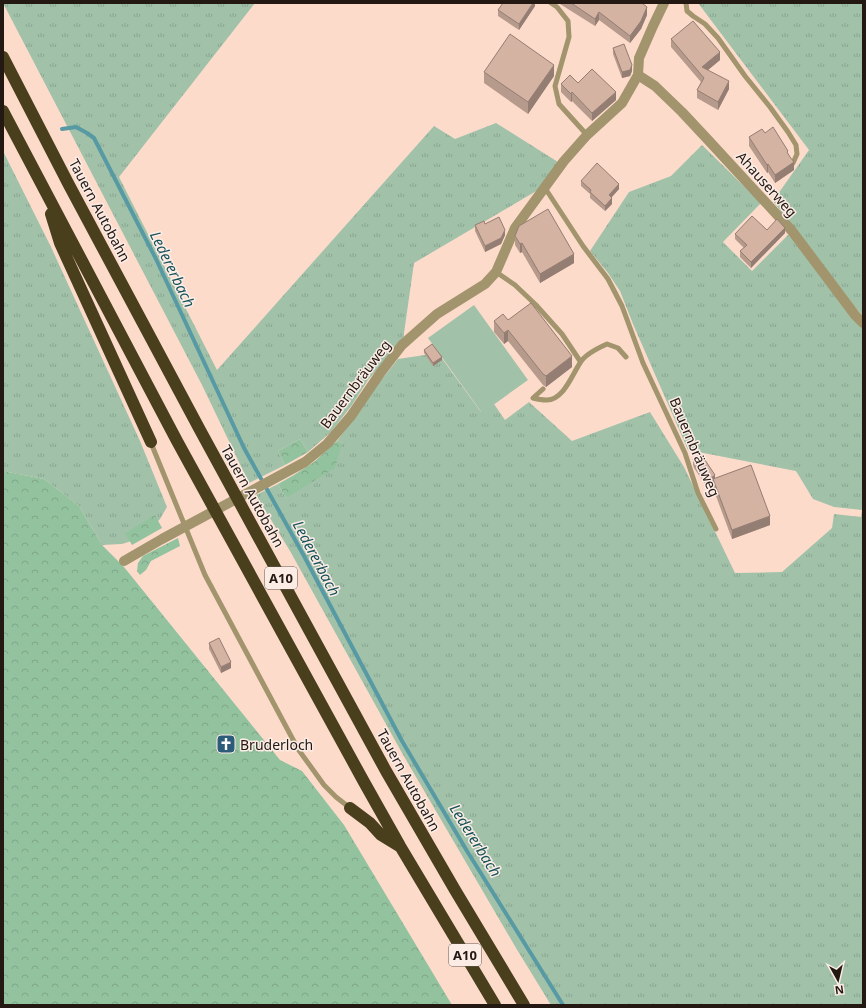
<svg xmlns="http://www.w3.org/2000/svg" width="866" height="1008" font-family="'Noto Sans',sans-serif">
	<defs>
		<pattern id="grass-tufts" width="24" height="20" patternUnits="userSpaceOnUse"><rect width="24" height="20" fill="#a1c2a9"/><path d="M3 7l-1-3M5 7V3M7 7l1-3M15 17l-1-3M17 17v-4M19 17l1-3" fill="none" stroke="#8aa691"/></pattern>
		<pattern id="forest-crowns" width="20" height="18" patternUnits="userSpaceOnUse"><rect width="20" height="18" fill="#93c29f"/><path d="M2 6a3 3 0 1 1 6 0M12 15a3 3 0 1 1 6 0" fill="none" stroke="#7fa688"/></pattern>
	</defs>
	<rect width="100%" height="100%" fill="#fddbcb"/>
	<path fill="url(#grass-tufts)" d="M3 3H255L119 177 217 370 434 126 455 139 496 123 558 162 538 190 414 263 403 340 368 380 352 405 331 432 308 452 300 439 278 451 285 465 249 483 202 385Z
		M698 3H863V316L842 293 773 201 809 150Z
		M702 145 761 203 723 242 752 271 790 233 863 328V1005H551L516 948 402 753 290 551 256 495 278 484 286 498 342 443 337 441 377 385 398 359 438 353 481 412 494 404 505 420 529 402 572 441 650 412 684 467 735 573 782 572 832 528 834 514 861 517 862 510 834 507 813 499 796 471 688 450 633 324 620 291 608 273 590 251 629 192 671 176Z
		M3 151 51 247 140 441 167 507 160 519 141 538 122 544 102 545 79 506 44 479 3 471Z"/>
	<path fill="url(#forest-crowns)" d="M300 439 308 452 285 465 278 451Z
		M337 441 342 443 335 468 286 498 278 484 294 475 314 462Z
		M3 471 44 479 79 506 102 545 124 567 280 760 302 771 344 825 452 1005H3Z
		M155 515 162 528 132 545 125 533Z
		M178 538 180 546 151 561 146 570 140 575 137 571 138 563 143 556Z"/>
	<path fill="#a1c2a9" d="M474 305 528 380 482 413 428 338Z"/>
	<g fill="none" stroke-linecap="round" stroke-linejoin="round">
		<path stroke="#579aa4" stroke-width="4" d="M62 129 76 127 87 133 94 138 156 259 244 448 304 556 402 741 467 851 563 1005"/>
		<path stroke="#a2946c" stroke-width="5" d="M551 3 557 7 568 21 569 37 555 86 559 104 587 135
			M686 3 687 11 693 16 705 24 718 38 745 76 770 107 788 132 796 145 797 154 793 163
			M545 188 583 246 608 279 622 306 643 363 685 453 698 493 716 529
			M496 272 515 285 536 305 562 334 580 361
			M543 389 533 398C537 399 541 400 546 400 563 401 572 375 580 363 585 354 598 348 607 344L618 348 626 357
			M151 443 205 575 298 749 324 785 336 797 350 808"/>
		<path stroke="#a2946c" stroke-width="10" d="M638 75 655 86 682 112 710 142 792 231 855 315 863 323
			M124 561 162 539 305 462 327 444 351 416 381 372 402 345 411 337 437 314 485 284 496 272 515 228 564 161 587 135 622 103 638 75 639 58 653 26 664 3"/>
		<path stroke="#493f1d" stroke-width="12" d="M3 57 69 185 200 430 386 771 455 890 524 1005
			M3 111 177 441 364 782 400 846 495 1005
			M51 214 60 243 151 442
			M350 808 370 823 381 835 399 846"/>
	</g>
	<path fill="#b69a8c" d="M535 3V6L519 30 498 16V10Z
		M560 3H642L647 15 641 29 630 43 599 20 595 26 560 4Z
		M671 39 720 60 708 70 729 89 718 110 697 98V90L701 82 671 47Z
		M613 48 632 71 630 76 622 78 613 54Z
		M484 72 554 76 528 114 484 83Z
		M578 83 616 100 592 121 572 101 571 102 561 92V84Z
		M765 133 788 154 794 170 775 183 768 172 767 173 749 146V137Z
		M581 181 619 189 612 197V204L605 211 590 198V194L581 186Z
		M485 224 505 235 501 244 485 252 475 231V225Z
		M767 230 785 233 751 268 740 257V251L744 248 735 239V234Z
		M515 236 574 263 540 283 522 252 520 253 515 245Z
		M508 320 572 367 546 387 543 385 508 341 504 344 494 332V321Z
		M424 350 442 360 433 366 424 353Z
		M693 459 715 478 770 525 732 539 713 488V483L707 487 694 468 693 465Z
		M209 643 231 668 221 673 209 649Z"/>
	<path fill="#947d72" d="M533 3H535V6L519 30V24Z
		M647 7V15L641 29 630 43V36Z
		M599 12V20L595 26V19Z
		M720 52V60L702 75V67Z
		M554 65V76L528 114V102Z
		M632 65V71L630 76 622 78V72Z
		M729 81V89L718 110V102Z
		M572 92V101L571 102V94Z
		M616 92V100L592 121V113Z
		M794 162V170L775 183V175Z
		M768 164V172L767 173V165Z
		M619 184V189L609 200V195Z
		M612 198V204L605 211V206Z
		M785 228V233L751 268V262Z
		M505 230V235L501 244 485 252V246Z
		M522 243V252L520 253V244Z
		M574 254V263L540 283V274Z
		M508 330V341L504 344V333Z
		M572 356V367L546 387V376Z
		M442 357V360L433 366V363Z
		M715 475V481L713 479V483L707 487V481Z
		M770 516V525L732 539V530Z
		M231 662V668L221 673V667Z"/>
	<path fill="#d4b3a3" stroke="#947d72" d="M503 3H533L519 24 498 10Z
		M571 3H642L647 7 641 21 630 36 599 12 595 19Z
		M693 21 720 52 702 67 729 81 718 102 697 90 704 78 671 39Z
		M510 34 554 65 528 102 484 72Z
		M624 44 632 65 630 70 622 72 613 48Z
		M592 69 616 92 592 113 572 92 571 94 561 84 570 75 578 83Z
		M773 127 788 151 787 152 790 157 794 162 775 175 768 164 767 165 749 137 762 129 765 133Z
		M597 163 619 184 609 195 612 198 605 206 590 192 591 190 581 181Z
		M548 209 574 254 540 274 522 243 520 244 515 236 519 226Z
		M752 216 767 230 777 219 785 228 751 262 740 251 747 245 735 234Z
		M499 217 505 230 501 238 485 246 475 225 484 221 485 224Z
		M531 303 572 356 546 376 543 374 508 330 504 333 494 321 503 314 508 320Z
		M432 344 442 357 433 363 424 350Z
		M701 454 715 475 707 481 694 462 693 459Z
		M751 465 770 516 732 530 713 479Z
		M219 638 231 662 221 667 209 643Z"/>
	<defs>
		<symbol id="church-square" viewBox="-11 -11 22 22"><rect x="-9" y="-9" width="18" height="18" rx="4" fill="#2c5c7a" stroke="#fbede6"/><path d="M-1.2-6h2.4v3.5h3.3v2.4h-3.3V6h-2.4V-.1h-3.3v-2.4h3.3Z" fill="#fff"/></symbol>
	</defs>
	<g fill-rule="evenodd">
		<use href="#church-square" x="215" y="733" width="22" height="22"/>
	</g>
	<g text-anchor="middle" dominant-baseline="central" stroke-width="3" stroke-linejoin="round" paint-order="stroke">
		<g fill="#fbede6" stroke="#645852" stroke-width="1">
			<rect x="265" y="567" width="32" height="22" rx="3"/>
			<rect x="449" y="944" width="32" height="22" rx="3"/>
		</g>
		<g font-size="13" font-weight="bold" fill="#241813">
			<text x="281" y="578">A10</text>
			<text x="465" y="955">A10</text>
		</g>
		<g font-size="14" fill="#241813" stroke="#fbede6">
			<text transform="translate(767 184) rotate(48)">Ahauserweg</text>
			<text transform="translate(100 210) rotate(62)">Tauern Autobahn</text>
			<text transform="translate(355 384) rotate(-53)">Bauernbräuweg</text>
			<text transform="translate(695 447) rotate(67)">Bauernbräuweg</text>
			<text transform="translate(253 496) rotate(61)">Tauern Autobahn</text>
			<text transform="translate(409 780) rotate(61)">Tauern Autobahn</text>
		</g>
		<g font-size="14" fill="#241813" stroke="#fbede6" text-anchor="start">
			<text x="240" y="744">Bruderloch</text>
		</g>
		<g font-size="15" font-style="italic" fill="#155158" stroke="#fbede6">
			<text transform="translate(173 269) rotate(64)">Ledererbach</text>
			<text transform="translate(317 558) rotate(62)">Ledererbach</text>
			<text transform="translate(476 840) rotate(58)">Ledererbach</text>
		</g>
	</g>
	<rect width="866" height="1008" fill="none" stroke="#241813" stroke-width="8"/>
	<g transform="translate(838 980) rotate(172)" stroke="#fbede6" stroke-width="3" paint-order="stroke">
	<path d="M0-3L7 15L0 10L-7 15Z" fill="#241813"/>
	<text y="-6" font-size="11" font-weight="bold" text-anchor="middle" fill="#241813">N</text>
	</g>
</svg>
